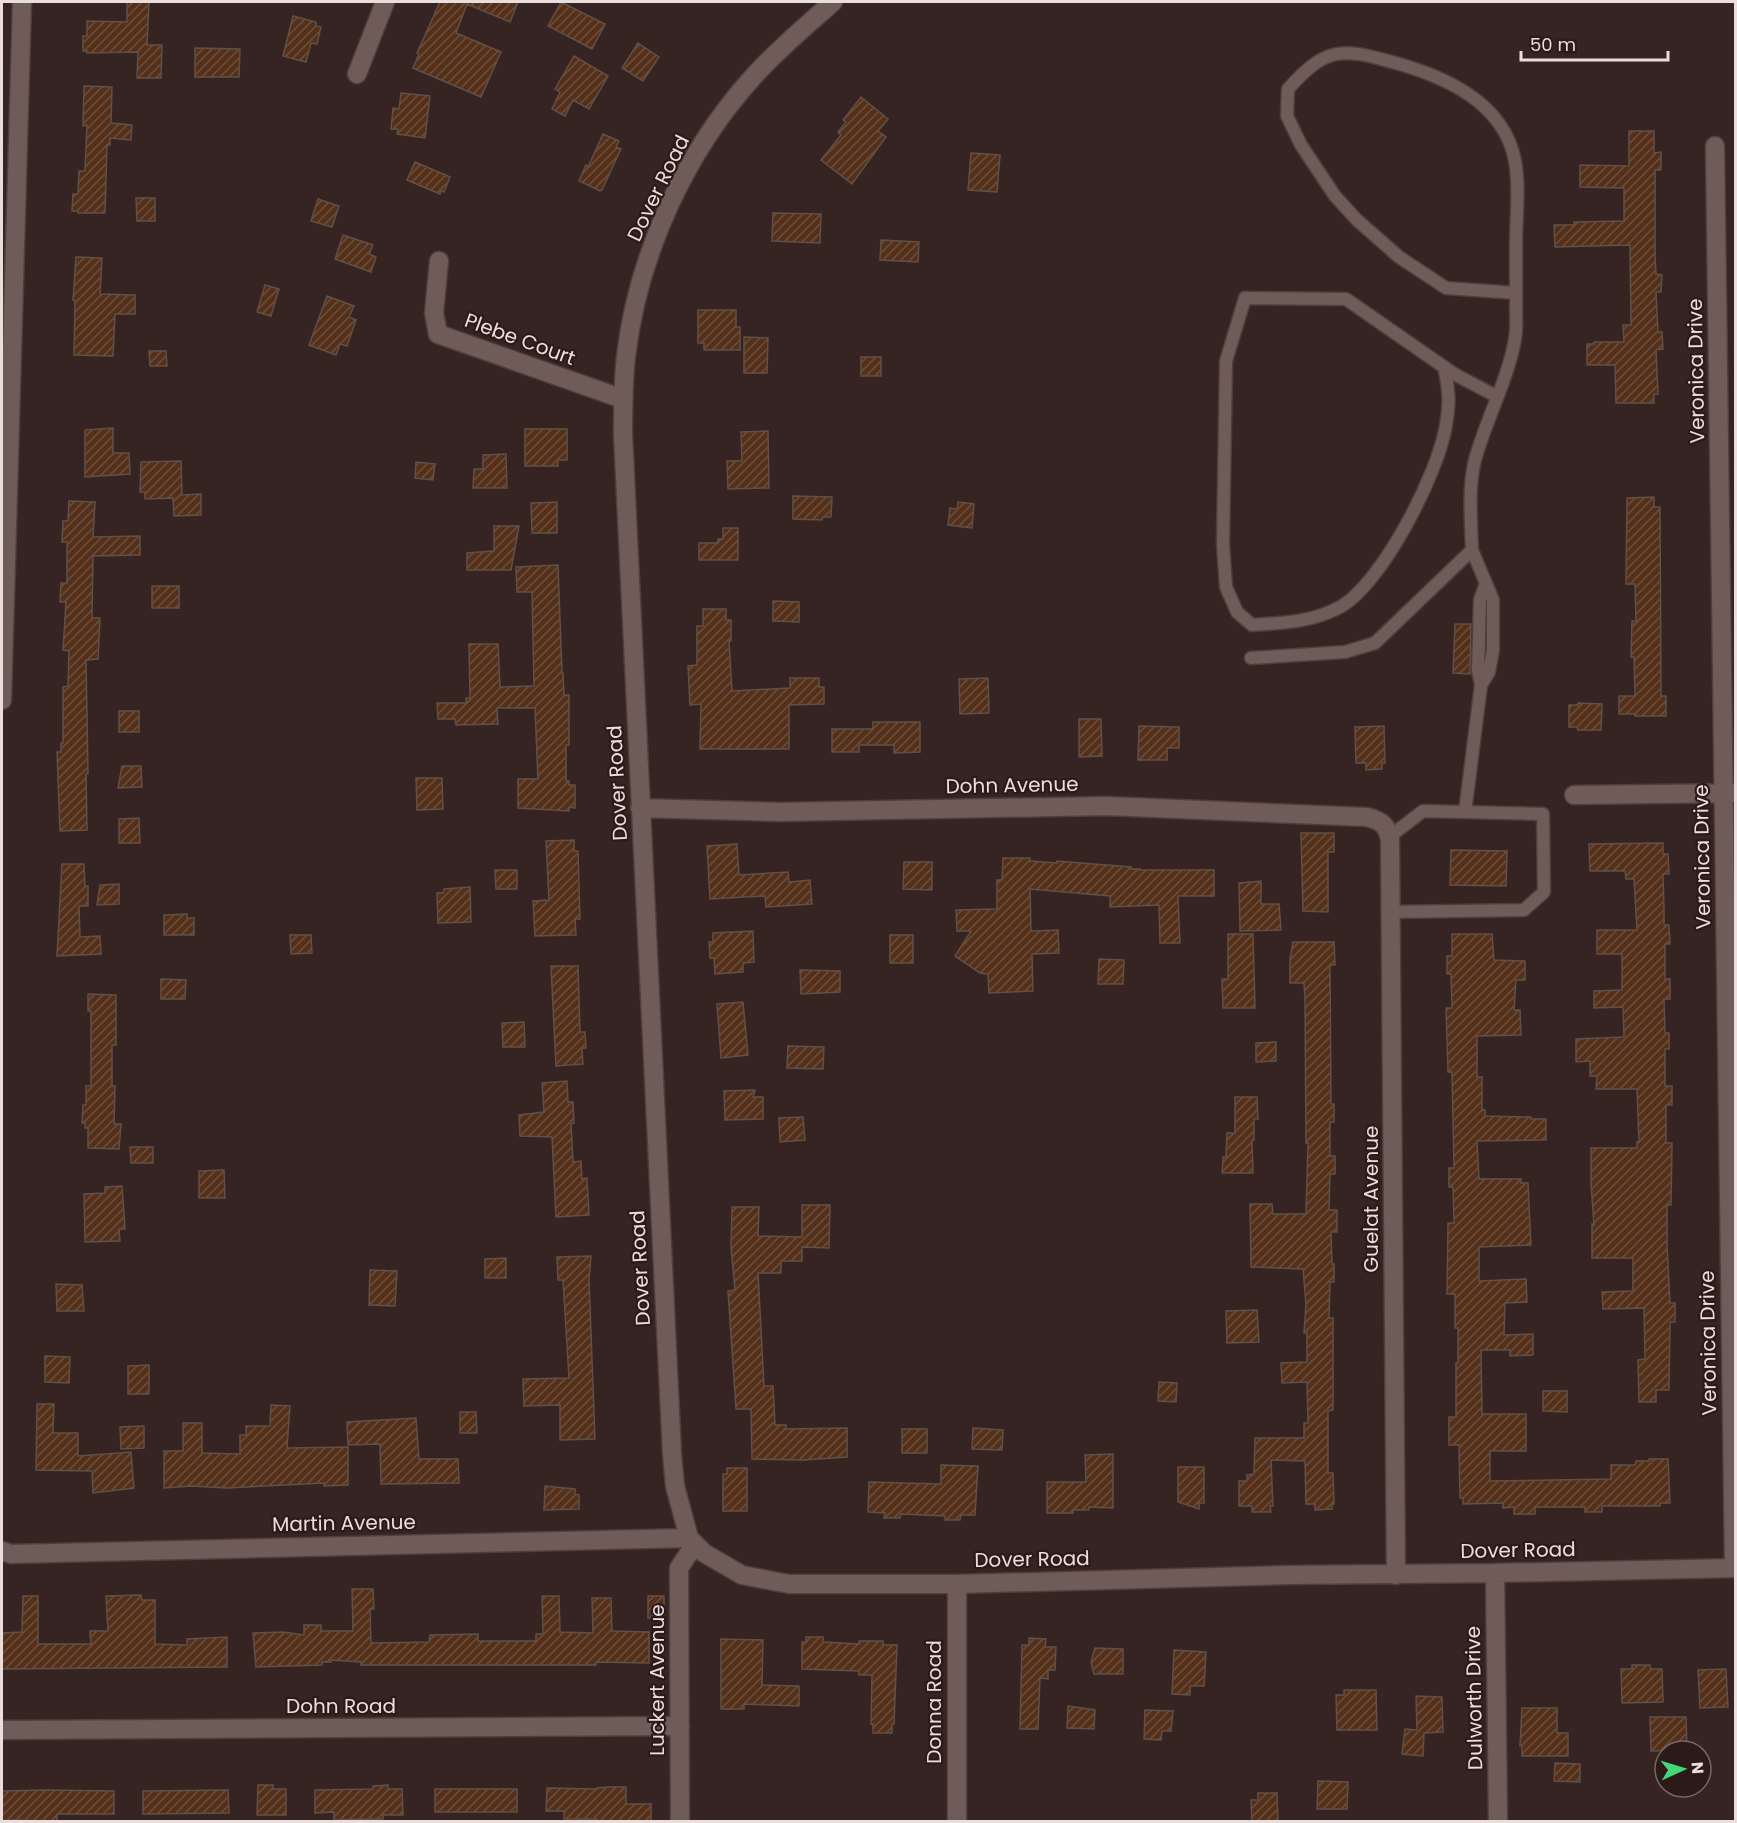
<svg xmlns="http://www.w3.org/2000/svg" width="1737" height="1823" font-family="Poppins,sans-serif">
	<defs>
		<pattern id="building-hatch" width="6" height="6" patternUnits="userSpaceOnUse" patternTransform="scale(1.5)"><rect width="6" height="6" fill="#54301a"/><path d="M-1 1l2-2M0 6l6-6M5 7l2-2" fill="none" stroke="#6d4e3b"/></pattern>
	</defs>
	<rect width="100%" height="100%" fill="#352421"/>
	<path fill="url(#building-hatch)" stroke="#615047" stroke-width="1.5" d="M127 2H149L147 45H162L161 78H137L138 52 87 53V51H83V36H87V21L127 22Z
		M440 2H518L510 22 467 4 456 33 501 52 481 97 413 68 419 54 417 53Z
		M561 2 605 24 592 49 548 26Z
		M293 16 316 22V26L321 27 317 44 311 43 306 62 283 56Z
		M638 43 659 57 643 81 622 68Z
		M195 48 240 49 239 77H195Z
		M574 56 608 76 589 109 573 100 565 116 552 109 560 92 555 89Z
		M84 86 112 87 111 123 132 125 131 140 110 138V145H107L105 213H78V211H72L73 194H78L79 171H85L87 125 83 126Z
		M401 93 430 96 425 138 397 134 398 129H391L393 108 399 109Z
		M861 97 888 119 878 131 886 137 852 184 821 160 841 135 838 132 846 122 843 120Z
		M1629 131H1654V153L1661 152V170H1655V254L1656 274 1662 275 1661 292H1656L1658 332H1662L1663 349 1656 350 1658 394H1654V403H1616L1615 365H1587V344H1594V342H1624L1623 325H1631L1630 245 1555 247 1554 225H1574V222L1624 221V188L1580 187V165L1629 166Z
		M603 134 619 141 616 147 621 149 602 190 600 191 579 181 586 165 588 167Z
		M971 153 1000 155 997 192 968 190Z
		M415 162 450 177 444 192 441 191 440 194 407 180Z
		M136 198H155V221H137Z
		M318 199 339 206 332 227 311 221Z
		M773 213 821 214 820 243 772 241Z
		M343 235 373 245 369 254 376 257 371 272 335 259Z
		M881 240 919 242 918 262 880 260Z
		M76 257 102 258 100 294 135 295V314H115L113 356 74 355 75 301 73 300Z
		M265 285 279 289 271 316 257 312Z
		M327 296 354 306 349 317 356 320 347 346 340 344 336 355 309 345Z
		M698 310H736V327H740V350H704V343H698Z
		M744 337 768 338 767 373H744Z
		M149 351H166L167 366H150Z
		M861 357H881V376H861Z
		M113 428V453H129L130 474 85 477V430Z
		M525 429H567V460H558V466H525Z
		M768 431 769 488 728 489 727 461H742L741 432Z
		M506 454 507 488H473L474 469H483V455Z
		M181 461 182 495 201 494V515L174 516 173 498 145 499V492H140L141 462Z
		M416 462 435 464 433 480 415 478Z
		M793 496 832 497 831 517H823L822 520 793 519Z
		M1654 497V507H1660L1661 696H1666V716H1635V714H1619V696H1635L1634 657H1631L1632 621H1636L1635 584H1626L1627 498Z
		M69 501 95 502 93 537 140 536V555L93 556 92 618H100L98 659 86 660 88 774H86L87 830 60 831 57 752H61V743H63V687L68 686 69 651 63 650 66 602H60L61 583H67V542H62L63 521H68Z
		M557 502V533H532L531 503Z
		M958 502 974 504 972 528 948 525 950 508 957 509Z
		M494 526H519L511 570H467V553L494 551Z
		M723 528H738V560H699V543H718V539H723Z
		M558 565 562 673H563L564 695H569V745H566V781H569V785H575V808L569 807V811L518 808V779H538L535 708H497L498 724 456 725 455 719H438L437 703H466V698H470L469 644H498L500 687 534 686 532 592H517L516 567Z
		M152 586H179V608H152Z
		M773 601 799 602V622L773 621Z
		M703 609H726V620H731V641H729L732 691 790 688V678H819V687H824V704L789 705V749H700L701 704 690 705 688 666 697 665V626H703Z
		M1455 624H1471L1470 674 1453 673Z
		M988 678 989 713 960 714 959 679Z
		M1578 703 1602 704 1601 730H1578L1577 727H1569V705H1578Z
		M119 711H139V732H119Z
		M1079 719H1101L1102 756 1079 757Z
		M873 722H920V752L894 753V745H859V752H832V729H873Z
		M1139 726 1179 727V748H1167V760H1138Z
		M1384 726 1385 763H1382V769L1366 770V763H1356L1355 727Z
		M122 766H141L142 787 118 788Z
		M416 778H442L443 809 417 810Z
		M139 818 140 843H119V819Z
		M1301 833H1334V852H1328V912L1303 911Z
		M574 840V851H578L580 919H575L576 935 535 936 533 901 549 900 546 841Z
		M1663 843V854H1668L1669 874H1663L1664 909V925H1669L1670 944H1665V979H1670V999H1664L1665 1033H1669V1049H1665V1086H1672V1105H1666V1143H1672L1671 1205H1667V1245L1670 1303H1675V1322H1670L1669 1390H1656V1402H1639L1638 1360 1645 1359 1644 1308 1603 1309 1602 1292 1633 1291V1258H1592V1224L1594 1225 1591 1183V1148H1637V1142H1639L1637 1089H1596L1597 1076H1590V1061L1576 1062V1039L1624 1037 1623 1007 1594 1008V991L1622 990V954H1597V930H1637L1634 879H1626L1625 871H1590L1589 844Z
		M737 844 739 875 788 872 789 882 810 880 812 904 766 907 765 896 710 899 707 846Z
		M1451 850 1507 851 1506 886 1450 885Z
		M1003 858H1030V861L1057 863V861L1131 867V869H1140V870H1214V896H1178L1180 943H1160L1159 905 1110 907V896L1030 889 1031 931 1058 930 1059 953 1032 954 1033 991 989 993 988 974 980 973 955 956 971 931H957L956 910 997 909V880H1002Z
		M904 862H932V890L903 889Z
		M62 864H84L85 886H88V906H79L80 937 100 936 101 954 57 956Z
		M495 870H517V889H496Z
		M1261 881V904H1279L1281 930 1240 931 1239 883Z
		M119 884V904L97 905 100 885Z
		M470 887 471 922 438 923 437 893H443L444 889Z
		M187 914V918H194V935H164V915Z
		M753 931 754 962 743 963V972L715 974 714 958H710L709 942H713V933Z
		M1228 934H1253L1255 1008H1223L1222 979H1228Z
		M1452 934H1492L1494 960 1525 961V980H1516L1514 1010H1520L1521 1035 1477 1036V1077H1482V1110H1485V1116L1531 1117V1119H1546V1140L1477 1141 1479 1179H1521V1183H1528L1531 1245 1479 1247V1281L1526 1279 1527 1302 1505 1303 1504 1335 1533 1334V1355L1510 1356V1350H1481L1482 1414H1526V1451H1490V1481L1611 1479V1465H1635L1636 1461H1649V1459H1668L1670 1503H1660V1506H1602V1512H1585V1507H1535V1514H1514V1507L1503 1508V1503L1463 1504V1498H1460L1459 1445H1449V1417H1456V1363H1458V1328H1455V1294H1447L1448 1223H1454L1453 1187H1449V1168H1454L1452 1072H1448L1446 1008H1452L1451 974H1447V956H1452Z
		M290 935H311L312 953 291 954Z
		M890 935H913V963H890Z
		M1293 942H1334L1335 965H1330L1331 1104H1334V1122H1330V1156H1335V1174H1330L1329 1210H1337V1232H1331L1332 1264H1334V1282H1330L1329 1318H1333V1410L1328 1411V1473H1333L1334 1504H1332V1509L1315 1510V1504H1306L1305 1461 1271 1460 1273 1506H1270L1271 1512H1252V1506H1239V1481H1247V1475L1254 1474 1255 1438H1304V1423H1308L1307 1382 1282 1383 1281 1363 1307 1362V1333H1304L1306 1304 1303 1269 1251 1267 1250 1204H1272L1273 1214H1306L1308 1143H1306L1305 998 1304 983H1290V959Z
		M1099 959 1124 960 1123 984H1098Z
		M551 966H578L580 1032H585L586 1048H582L583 1064 556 1066Z
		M800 970 840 971V992L801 994Z
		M161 979 186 980 185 999H161Z
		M88 994 116 995V1045H112V1086H115L114 1124H121L119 1149 88 1148V1128H85V1123H82L83 1105H86V1086H91V1011H88Z
		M743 1002 748 1055 721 1058 717 1004Z
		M524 1022 525 1047H503L502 1023Z
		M1276 1042V1061L1256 1062V1043Z
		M788 1046 824 1047 823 1069 787 1068Z
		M567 1081 568 1102H573L574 1123 571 1124 573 1162 581 1161 582 1179 587 1178 589 1215 556 1217 552 1137 520 1136 519 1115 544 1112 542 1083Z
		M755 1090 753 1097H763V1119L725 1120 724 1091Z
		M1235 1097H1257L1258 1119H1254V1140H1252L1253 1173H1222L1223 1157H1226L1227 1133H1235Z
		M803 1117 805 1140 780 1142 779 1118Z
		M130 1147H153V1163H131Z
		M224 1170 225 1198H199V1171Z
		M122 1186 125 1229H119L120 1241 85 1242 84 1194 105 1193V1187Z
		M802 1205H830L829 1248 802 1247V1261H781V1273H758L764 1386H773L775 1425H786V1429L847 1428V1457L804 1460 752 1459 751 1409H736L728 1291 735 1290 731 1247 732 1207H759L758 1236 802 1237Z
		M591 1256 589 1280 595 1439 560 1440V1405L524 1406 523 1379 569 1378 563 1280H558L557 1257Z
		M506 1258V1278H485V1259Z
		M370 1270 397 1271 395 1306 369 1305Z
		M56 1284 82 1285 84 1311H57Z
		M1257 1310 1259 1342 1227 1343 1226 1311Z
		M45 1356 70 1357 69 1383 45 1382Z
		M149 1365V1394H128V1366Z
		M1159 1382 1177 1383 1176 1402 1158 1401Z
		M1543 1391H1567V1412L1543 1411Z
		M37 1404H54L53 1433H78V1456L131 1452 134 1488 93 1493 92 1471 36 1470Z
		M271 1405 290 1406 287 1448 348 1447V1485L324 1486V1483L227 1488 192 1486 164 1488V1451H183V1423H202V1453L240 1454V1435H246V1426H270Z
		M460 1412H476L477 1433H460Z
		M416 1418 419 1459H458L459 1483 381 1484 380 1444 348 1445 347 1422Z
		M144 1426V1448L121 1449 120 1427Z
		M973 1428 1003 1430 1002 1450 972 1449Z
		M902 1429H927V1453H902Z
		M1113 1454V1508L1089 1507V1510H1073V1513H1047V1482H1086L1085 1455Z
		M941 1465 978 1466 975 1515H961L960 1520H945V1516L901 1514 900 1518H884L885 1513 868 1512 869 1482 941 1484Z
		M1178 1467H1204V1503H1199V1509L1178 1502Z
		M727 1468H747V1511H723V1474H727Z
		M545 1486 575 1489V1494L579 1495V1509L544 1510Z
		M352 1589H373L374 1609H370L371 1643 429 1642 430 1635 478 1634V1641H536V1634H543L542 1596H559L560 1632 593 1633 592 1598H611L612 1631 649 1632V1663L596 1662V1665H361V1662L331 1660V1662H322V1665L256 1667 253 1633 283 1632 304 1635V1625H321V1631H353Z
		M141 1595 142 1600H155V1644L187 1645V1639L227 1637V1667L2 1669V1633L22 1632 23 1596H38V1644H91L90 1631H108L106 1596Z
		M648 1596H664V1617L648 1618Z
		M806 1637H823V1642L859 1644V1641H883V1645H897L894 1724H892V1733H873V1724H871L872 1675H859V1671L802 1669V1642H806Z
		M1029 1638 1046 1639 1045 1647H1056L1055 1670H1048V1679L1040 1678 1038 1729H1020L1022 1645H1029Z
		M721 1639 763 1640 762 1685 799 1686V1706L744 1704V1709H721Z
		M1095 1648 1123 1649V1674H1094L1091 1662Z
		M1174 1650 1206 1652 1204 1686H1190V1695L1172 1694Z
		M1632 1665H1650L1651 1669H1662L1663 1702 1622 1703 1621 1669H1632Z
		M1726 1669 1728 1707 1700 1708 1698 1670Z
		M1344 1690H1376L1377 1730H1337L1336 1695H1344Z
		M1416 1696 1442 1697 1443 1732 1424 1733 1423 1756 1402 1754 1405 1729 1417 1730Z
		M1068 1706 1095 1710 1094 1729 1067 1728Z
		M1522 1708H1557V1733H1568V1756H1522V1746H1520Z
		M1145 1710 1173 1711 1171 1731H1162L1161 1740 1144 1739Z
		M1650 1717H1686L1687 1750 1651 1751Z
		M1555 1763 1580 1764V1782L1554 1781Z
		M1318 1781 1348 1782 1347 1809H1317Z
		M258 1785H273V1789H286V1815H257Z
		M388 1785V1789H402L403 1815H383V1819L334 1820V1812L315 1813V1790L373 1789V1786Z
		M607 1787H626V1804H651V1821H597V1819H564V1811H546L547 1788 597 1789V1788Z
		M435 1789H517V1812H435Z
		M46 1790 114 1791V1814H57V1821L2 1820V1791Z
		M228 1790 229 1813 143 1814V1791Z
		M1258 1793H1277L1278 1821H1252L1251 1800H1258Z"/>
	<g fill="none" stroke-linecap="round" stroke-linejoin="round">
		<defs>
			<path id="service" d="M1444 367C1449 389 1450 402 1446 425 1439 472 1382 584 1340 607 1313 622 1282 623 1252 625L1237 612 1226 587 1223 544 1226 361 1245 298 1346 299 1444 367 1456 375 1496 396
				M1472 550C1471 523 1468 486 1475 460 1486 419 1508 380 1515 339 1517 329 1516 317 1516 307 1516 286 1516 264 1516 243 1516 217 1520 187 1515 161 1504 102 1444 76 1392 62 1340 47 1325 48 1288 89L1287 116 1301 145 1335 196 1357 220 1399 257 1446 288 1516 293
				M1251 658 1345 652 1375 643 1472 550 1493 600V650L1489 672 1481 685 1465 812
				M1481 685 1478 670 1480 600 1486 583
				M1389 837 1423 811 1543 814 1544 892 1524 910 1391 912"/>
			<path id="minor" d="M833 2C806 26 777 50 753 77 685 152 638 255 626 356 623 382 623 408 623 434L672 1454 675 1486 689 1538 704 1553 742 1575 789 1584H957L1288 1575 1495 1573 1736 1568
				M357 74 385 2
				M1715 146 1734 1568
				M439 261 434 313 438 334 623 399
				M2 700 22 2
				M1574 795 1736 793
				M640 808 780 812 1106 806 1367 817C1382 821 1387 825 1390 840L1396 1575
				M2 1551 11 1554 689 1538
				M1495 1573 1498 1822
				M2 1730 680 1726
				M680 1822 679 1568 695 1544
				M957 1822V1584"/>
		</defs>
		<use href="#service" stroke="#4d3f3d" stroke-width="15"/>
		<use href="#minor" stroke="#4d3f3d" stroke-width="21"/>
		<use href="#service" stroke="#6f5b58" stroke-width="12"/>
		<use href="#minor" stroke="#6f5b58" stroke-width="18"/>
	</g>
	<g text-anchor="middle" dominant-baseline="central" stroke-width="4.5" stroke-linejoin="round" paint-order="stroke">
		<g font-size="20" fill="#eadedc" stroke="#2b1a18">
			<text transform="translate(658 188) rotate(-64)">Dover Road</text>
			<text transform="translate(520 339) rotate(20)">Plebe Court</text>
			<text transform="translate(1696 371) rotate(-91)">Veronica Drive</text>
			<text transform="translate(617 783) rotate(-93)">Dover Road</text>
			<text transform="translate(1012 785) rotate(-1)">Dohn Avenue</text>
			<text transform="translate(1702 857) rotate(-91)">Veronica Drive</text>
			<text transform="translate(1371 1199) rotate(-90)">Guelat Avenue</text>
			<text transform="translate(640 1268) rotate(-93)">Dover Road</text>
			<text transform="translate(1708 1343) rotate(-91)">Veronica Drive</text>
			<text transform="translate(344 1523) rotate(-1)">Martin Avenue</text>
			<text transform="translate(1518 1550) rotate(-1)">Dover Road</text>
			<text transform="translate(1032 1559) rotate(-1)">Dover Road</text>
			<text transform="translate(657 1680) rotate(-90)">Luckert Avenue</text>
			<text transform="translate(1474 1698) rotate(-91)">Dulworth Drive</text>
			<text transform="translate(934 1702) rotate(-90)">Donna Road</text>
			<text x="341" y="1706">Dohn Road</text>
		</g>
	</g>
	<rect width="1737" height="1823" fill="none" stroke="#eadedc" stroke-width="6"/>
	<g transform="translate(1683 1769) rotate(86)"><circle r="28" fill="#2b1a18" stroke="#776866" stroke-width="1.5"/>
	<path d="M0-4.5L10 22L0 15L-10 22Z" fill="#44d77a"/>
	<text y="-9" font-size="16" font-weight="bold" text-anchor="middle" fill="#eadedc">N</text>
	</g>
	<path d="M1521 51v9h147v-9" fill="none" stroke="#eadedc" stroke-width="3"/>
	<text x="1530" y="51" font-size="18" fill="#eadedc" stroke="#2b1a18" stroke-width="4.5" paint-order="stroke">50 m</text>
</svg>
